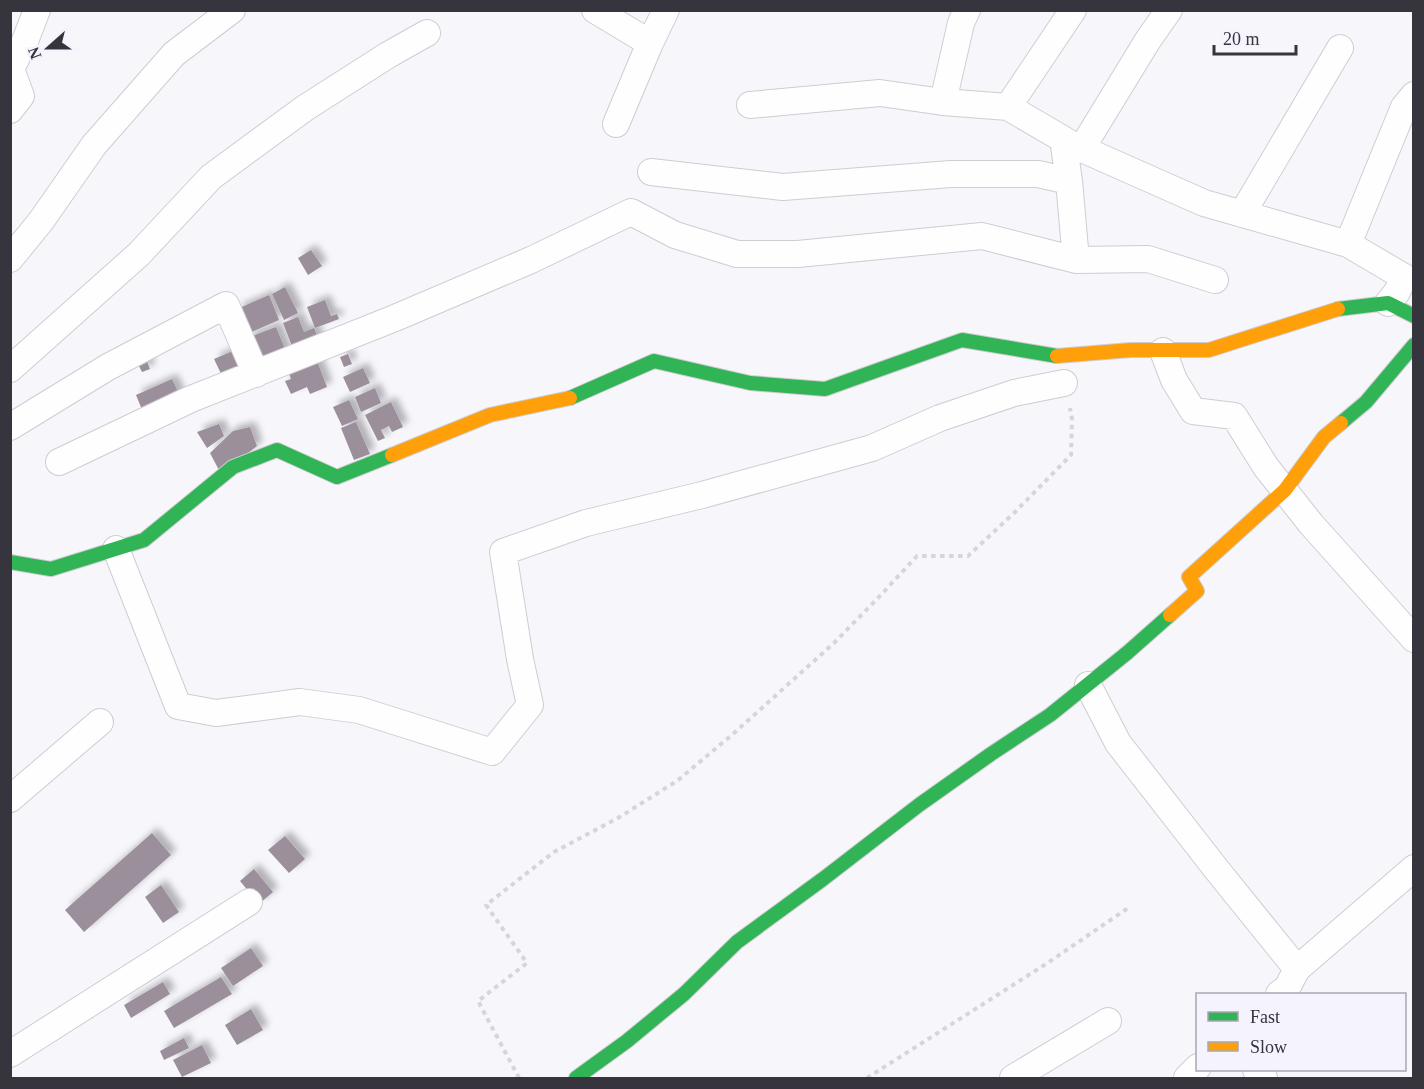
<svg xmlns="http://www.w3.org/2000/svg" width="1424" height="1089" font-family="'Times New Roman',serif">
	<defs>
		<filter id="shadow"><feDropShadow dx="5.5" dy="-5.5" stdDeviation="3" flood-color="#0004"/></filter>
	</defs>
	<rect width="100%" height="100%" fill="#f6f6fb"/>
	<path fill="#9a8f9b" filter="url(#shadow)" d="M311 250 322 266 308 275 298 258Z
		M285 287 298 313 284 320 272 294Z
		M269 295 279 320 247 334 237 309Z
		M325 300 331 316 337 314 339 319 315 328 307 307Z
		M298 317 304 332 314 328 321 345 295 354 283 323Z
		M276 327 288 356 259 367 247 338Z
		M240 348 251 372 226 384 214 359Z
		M314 353 327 387 310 394 307 387 291 394 285 381 291 379 287 368Z
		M348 354 352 364 344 367 340 357Z
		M145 356 150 369 142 372 136 360Z
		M363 368 370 383 350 392 343 377Z
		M172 379 182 400 145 417 136 395Z
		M375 388 381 403 361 412 355 397Z
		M349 400 358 419 342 426 333 407Z
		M391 402 403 427 392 432 389 426 381 430 385 438 378 441 365 415Z
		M356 422 370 454 354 460 341 428Z
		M219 424 224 436 207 448 197 432Z
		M250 427 257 446 221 474 210 453 233 431Z
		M152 833 171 855 84 932 65 910Z
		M285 836 305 859 289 873 268 850Z
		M254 869 273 892 259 904 240 881Z
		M161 885 179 912 163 923 145 897Z
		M251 948 263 966 233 986 221 968Z
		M221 977 232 994 174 1028 164 1011Z
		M163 982 170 994 131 1018 124 1005Z
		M251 1009 263 1030 237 1045 225 1025Z
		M184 1038 189 1048 164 1060 160 1051Z
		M202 1045 211 1063 182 1077 173 1060Z"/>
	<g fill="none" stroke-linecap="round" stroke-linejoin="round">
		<defs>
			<path id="street" d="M595 10 650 43 616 124
				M650 43 666 10
				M943 102 961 23 967 10
				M750 105 880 93 943 102 1008 107 1073 145 1204 203 1348 244
				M1008 107 1073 10
				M10 110 21 96 11 69 25 41 37 10
				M1063 139 1069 181 1076 260
				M1082 148 1148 40 1169 10
				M651 172 783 187 951 174H1038L1069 181
				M1242 214 1340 48
				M10 259 41 221 94 145 174 54 232 10
				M1388 303 1397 292 1404 277 1348 244 1404 107 1414 95
				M1163 351 1174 380 1193 411 1234 416 1266 467 1311 524 1414 639
				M10 369 139 254 211 177 305 108 388 55 427 33
				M10 427 108 367 226 305 256 374
				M59 462 191 399 395 318 531 260 631 212 675 235 737 254H798L982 236 1076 260 1148 259 1215 280
				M116 549 178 706 216 713 300 702 359 710 492 752 530 705 520 659 503 552 586 523 702 495 872 448 940 418 1014 393 1064 383
				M1088 685 1118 743 1217 870 1297 969
				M10 799 100 722
				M1279 994 1287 988 1297 969 1414 868
				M10 1054 249 902
				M1256 1070 1264 1078
				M1013 1078 1108 1021
				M1187 1078 1198 1067"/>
			<path id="fast" d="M1338 309 1388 303 1414 316
				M570 398 654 361 750 383 825 389 962 340 1057 356
				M1341 423 1366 402 1414 345
				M10 562 51 569 144 540 233 467 277 450 337 477 392 455
				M576 1078 627 1041 684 994 737 942 823 879 919 805 991 754 1050 715 1127 653 1170 615"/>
			<path id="slow" d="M1057 356 1131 350H1209L1338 309
				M392 455 490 415 570 398
				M1170 615 1197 591 1189 577 1285 490 1324 437 1341 423"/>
		</defs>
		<use href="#street" stroke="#cdcdd2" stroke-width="28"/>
		<use href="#fast" stroke="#cdcdd2" stroke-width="16"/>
		<use href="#slow" stroke="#cdcdd2" stroke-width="16"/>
		<path stroke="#d6d6d9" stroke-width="4" stroke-dasharray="4.5 4.5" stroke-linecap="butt" d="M519 1078 478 1001 527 963 486 905 554 852 618 818 677 781 733 734 834 643 878 598 917 556H968L1015 512 1071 455 1072 419 1070 408
			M867 1078 1046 964 1131 906"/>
		<use href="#street" stroke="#fefefe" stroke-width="26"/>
		<use href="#fast" stroke="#30b455" stroke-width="14"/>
		<use href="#slow" stroke="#ff9f0a" stroke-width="14"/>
	</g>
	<rect width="1424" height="1089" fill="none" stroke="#36343c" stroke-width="24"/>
	<rect x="1196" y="993" width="210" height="78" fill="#f5f3fe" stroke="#a9a7b0" stroke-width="1.5"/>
	<rect x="1208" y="1012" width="30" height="9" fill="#30b455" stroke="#a9a7b0" stroke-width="1.5"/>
	<text x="1250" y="1023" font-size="18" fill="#36343c">Fast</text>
	<rect x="1208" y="1042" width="30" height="9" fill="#ff9f0a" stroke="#a9a7b0" stroke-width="1.5"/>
	<text x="1250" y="1053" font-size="18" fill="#36343c">Slow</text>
	<g transform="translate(48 48) rotate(249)" stroke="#f5f3fe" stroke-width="4.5" paint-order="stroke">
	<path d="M0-4.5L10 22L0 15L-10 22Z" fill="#36343c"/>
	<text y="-9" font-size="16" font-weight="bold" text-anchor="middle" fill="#36343c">N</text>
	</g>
	<path d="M1214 45v9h82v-9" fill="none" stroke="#36343c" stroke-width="3"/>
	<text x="1223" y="45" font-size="18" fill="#36343c" stroke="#f5f3fe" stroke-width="4.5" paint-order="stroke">20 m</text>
</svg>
